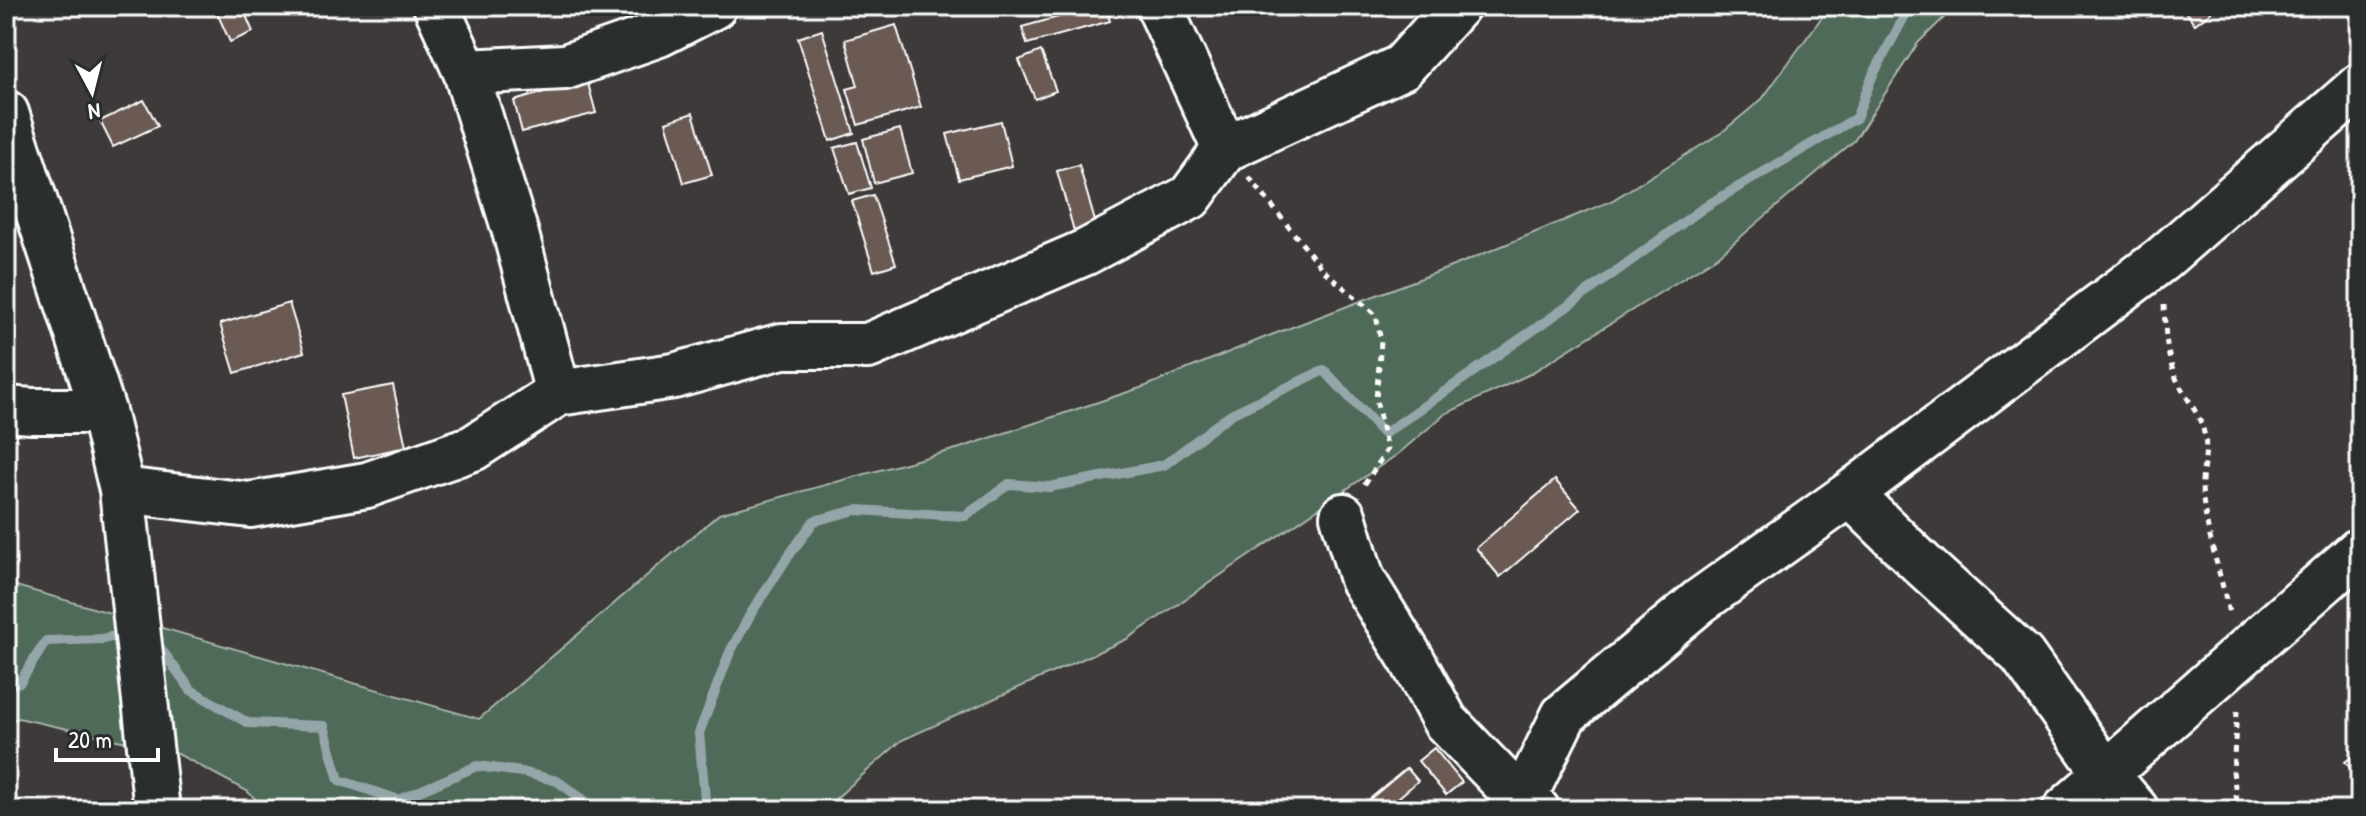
<svg xmlns="http://www.w3.org/2000/svg" width="2366" height="816" font-family="'Patrick Hand',sans-serif">
	<rect width="100%" height="100%" fill="#3d3a39"/>
	<filter id="ink" filterUnits="userSpaceOnUse"><feTurbulence type="fractalNoise" baseFrequency=".0125" numOctaves="2"/><feDisplacementMap in="SourceGraphic" scale="16" xChannelSelector="R" yChannelSelector="G"/><feConvolveMatrix kernelMatrix="1 2 1 2 8 2 1 2 1" color-interpolation-filters="sRGB"/></filter>
	<g filter="url(#ink)">
		<path fill="#506a58" stroke="#a8b4ac" stroke-width="2" d="M1830 6H1956L1918 43 1854 141 1717 257 1528 375 1445 414 1398 454 1127 639 902 740 823 810H515L473 801 468 810H267L247 791 176 753 18 718 6 723V583L479 719 719 514 960 448 1146 386 1266 337 1456 265 1611 201 1721 133 1762 99Z"/>
		<g fill="none" stroke-linecap="round" stroke-linejoin="round">
			<path stroke="#95a6aa" stroke-width="10" d="M155 641 191 690 248 723 324 726 339 780 399 800 477 766 522 772 557 781 598 810
				M6 685 20 682 46 641 101 639 128 634
				M706 810 699 733 730 652 750 615 785 561 814 521 856 510 965 516 1009 484 1049 487 1164 465 1231 414 1324 370 1384 434 1578 299 1706 206 1856 118 1872 77 1910 6"/>
		</g>
		<path fill="#6a5a52" stroke="#fff" stroke-width="2" d="M214 6H242L253 32 230 42Z
			M1098 6H1105L1110 21 1027 44 1022 27Z
			M2181 6H2219L2195 24Z
			M896 25 921 107 858 125 847 89 858 86 845 40Z
			M822 30 854 133 830 141 798 38Z
			M1041 51 1056 91 1035 99 1019 60Z
			M587 80 596 113 522 132 514 101Z
			M144 100 158 126 113 147 100 121Z
			M693 113 712 175 684 183 666 122Z
			M1001 121 1012 166 959 179 947 134Z
			M900 129 912 173 874 183 863 139Z
			M857 142 871 188 849 194 834 148Z
			M1079 165 1098 232 1076 238 1057 171Z
			M873 195 896 264 874 271 852 201Z
			M289 303 304 352 235 373 220 324Z
			M393 385 406 447 354 458 341 395Z
			M1555 480 1580 509 1500 577 1476 548Z
			M1434 748 1462 782 1446 795 1418 761Z
			M2360 750V780L2345 762Z
			M1407 768 1418 781 1384 810H1369L1364 804Z"/>
		<g fill="none" stroke-linecap="round" stroke-linejoin="round">
			<defs>
				<path id="minor" d="M436 6 466 72 565 67 659 34 714 6
					M1159 6 1225 149
					M466 72 515 231 558 393
					M6 113 103 411 122 490 157 810
					M6 409 32 411H103
					M122 490 250 505 367 485 473 448 558 393 674 376 782 346H868L1086 252 1190 197 1225 149 1402 67 1457 6
					M1850 494 1922 564 2022 655 2106 774 2136 810
					M1343 516 1362 579 1412 660 1445 721 1522 801 1537 810
					M1510 810 1522 801 1564 715 1700 601 1850 494 2161 260 2360 86
					M2065 810 2360 550"/>
			</defs>
			<use href="#minor" stroke="#fff" stroke-width="50"/>
			<path stroke="#fff" stroke-width="5" stroke-dasharray="6 6" stroke-linecap="butt" d="M1249 177 1323 270 1376 315 1381 342 1376 399 1387 450 1364 485
				M2164 305C2165 328 2166 356 2176 378 2185 398 2202 415 2205 438 2208 454 2201 472 2202 488 2205 532 2221 572 2229 614
				M2237 711 2233 771 2238 810"/>
			<use href="#minor" stroke="#2a2d2e" stroke-width="44"/>
		</g>
	</g>
	<rect width="2366" height="816" fill="none" stroke="#2a2d2e" stroke-width="32"/>
	<rect x="16" y="16" width="2334" height="784" fill="none" stroke="#fff" stroke-width="3" filter="url(#ink)"/>
	<g transform="translate(92 92) rotate(173)" stroke="#2a2d2e" stroke-width="6" paint-order="stroke">
	<path d="M0-6L14 30L0 20L-14 30Z" fill="#ffffff"/>
	<text y="-12" font-size="22" font-weight="bold" text-anchor="middle" fill="#ffffff">N</text>
	</g>
	<path d="M56 748v12h102v-12" fill="none" stroke="#ffffff" stroke-width="4"/>
	<text x="68" y="748" font-size="24" fill="#ffffff" stroke="#2a2d2e" stroke-width="6" paint-order="stroke">20 m</text>
</svg>
